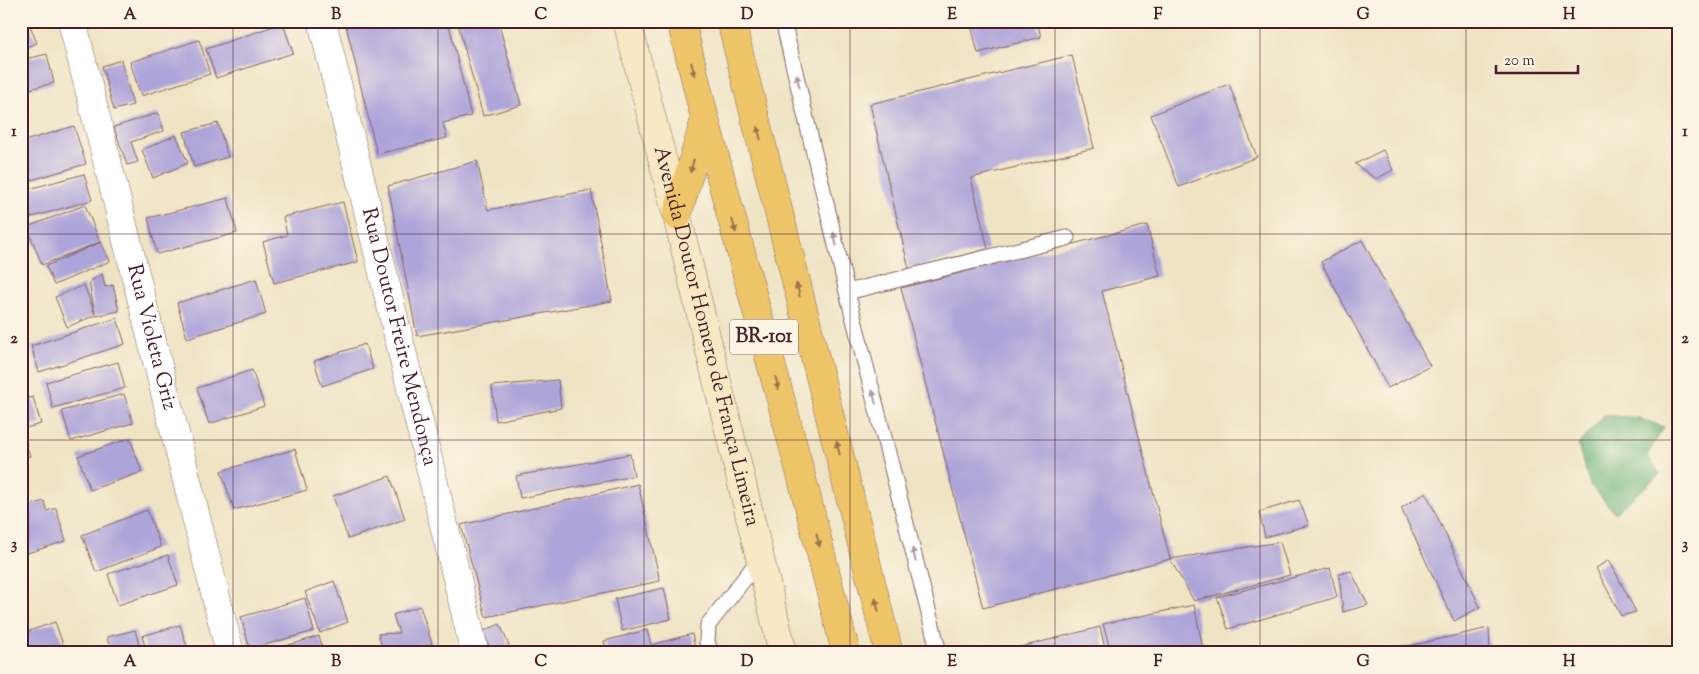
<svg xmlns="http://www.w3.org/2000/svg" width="1699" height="674" font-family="'Sorts Mill Goudy',serif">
	<rect width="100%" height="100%" fill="#fcf5e5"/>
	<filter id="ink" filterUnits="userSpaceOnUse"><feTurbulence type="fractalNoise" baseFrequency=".02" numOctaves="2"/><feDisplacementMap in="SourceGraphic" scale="10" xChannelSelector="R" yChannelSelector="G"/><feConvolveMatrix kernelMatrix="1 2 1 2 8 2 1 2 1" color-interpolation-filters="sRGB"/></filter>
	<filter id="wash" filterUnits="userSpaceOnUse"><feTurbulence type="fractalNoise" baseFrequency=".0096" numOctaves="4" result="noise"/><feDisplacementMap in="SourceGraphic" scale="20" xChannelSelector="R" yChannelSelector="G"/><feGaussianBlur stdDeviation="1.12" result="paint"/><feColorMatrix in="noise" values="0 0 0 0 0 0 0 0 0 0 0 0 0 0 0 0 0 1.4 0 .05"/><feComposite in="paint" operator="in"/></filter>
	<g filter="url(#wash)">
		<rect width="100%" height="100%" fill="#eee3c3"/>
		<path fill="#68b178" stroke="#596852" d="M1604 415 1639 418 1664 427 1647 455 1660 474 1615 513 1590 485 1578 445Z"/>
		<g id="blocks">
			<path fill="#ada4d9" d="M21 21H28L37 43 21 49Z
				M345 21H448L471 116 443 123 447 138 377 154Z
				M457 21H498L521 105 483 116Z
				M970 21H1037L1041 37 978 53Z
				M283 23 293 53 216 78 206 49Z
				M199 40 210 74 141 96 130 62Z
				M47 54 54 83 21 91V60Z
				M1072 55 1094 148 971 178 988 249 909 269 870 104Z
				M121 60 133 105 114 110 102 66Z
				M1229 84 1257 157 1179 187 1151 115Z
				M158 113 164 131 131 142 138 162 127 165 114 127Z
				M218 123 228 157 194 167 184 132Z
				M74 126 86 164 21 183V142Z
				M176 135 188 163 153 178 142 150Z
				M1383 150 1393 170 1376 179 1355 164Z
				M477 161 488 210 591 190 612 301 417 336 388 186Z
				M84 174 92 200 25 219 21 205V191Z
				M228 198 237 233 157 254 148 218Z
				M343 202 358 262 274 283 263 242 287 235 283 217Z
				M85 205 100 242 42 265 27 227Z
				M1147 225 1160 276 1102 291 1170 559 983 608 901 288Z
				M1362 240 1430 366 1388 388 1321 262Z
				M101 242 110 261 54 285 46 266Z
				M102 274 105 287 113 285 119 311 96 316V315L67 327 55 297 84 285 95 314 89 282Z
				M256 279 266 314 187 338 177 303Z
				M117 318 125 344 39 372 31 346Z
				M365 344 373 369 322 386 314 361Z
				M118 362 125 388 53 408 46 382Z
				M252 370 264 406 209 424 197 388Z
				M558 380 561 408 496 421 492 386Z
				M124 394 133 423 71 441 62 411Z
				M33 397 41 424 21 429V400Z
				M21 433H23L30 456 21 459Z
				M130 438 142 472 90 490 78 456Z
				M295 449 307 490 234 510 221 471Z
				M630 454 634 476 520 498 516 476Z
				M390 476 405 519 348 539 333 496Z
				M638 484 660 581 486 617 461 525Z
				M1426 493 1480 607 1454 621 1401 508Z
				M1299 500 1309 525 1265 537 1259 512Z
				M44 501 47 511 56 508 66 541 21 555V508Z
				M147 510 161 547 96 572 82 535Z
				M1280 542 1290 575 1194 601 1170 559Z
				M168 555 178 585 118 605 108 574Z
				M1609 560 1636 612 1621 616 1596 568Z
				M1330 568 1337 597 1228 629 1217 597Z
				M1351 571 1368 605 1343 612 1339 574Z
				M334 581 348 622 320 633 305 592Z
				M664 588 671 619 622 631 615 599Z
				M305 598 314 631 250 649 241 617Z
				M1194 605 1204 653H1111L1103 624Z
				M420 606 432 644 405 653H384L378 634 399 633 393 615Z
				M55 622 66 653H27L21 634Z
				M500 624 512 653H492L483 631Z
				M180 625 189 653H147L142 636Z
				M1100 627 1106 653H1001V652Z
				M1489 628 1490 653H1400V648Z
				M135 630 141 653H111L107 637Z
				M647 630 651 645 692 634 696 653H607L604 641Z
				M319 636 324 653H266V652Z
				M102 646 105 653H84V652Z"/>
		</g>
	</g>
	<g filter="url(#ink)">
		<use href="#blocks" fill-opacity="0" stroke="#836460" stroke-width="1"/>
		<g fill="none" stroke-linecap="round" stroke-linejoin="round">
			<defs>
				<path id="lane" d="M783 21 847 292 939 653
					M847 292 1067 238
					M711 653 707 642 708 625 759 560"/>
				<g id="street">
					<path id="s1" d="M72 21 230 653"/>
					<path id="s2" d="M322 21 475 653"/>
				</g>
				<g id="secondary">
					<path id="s3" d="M627 21 677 216 783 653"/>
				</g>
				<path id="highway" d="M681 21 705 119 800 471 846 653
					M731 21 889 653
					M677 216 705 119"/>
			</defs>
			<use href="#lane" stroke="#836460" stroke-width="17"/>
			<use href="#street" stroke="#836460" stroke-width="29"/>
			<use href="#secondary" stroke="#836460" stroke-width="29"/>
			<use href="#highway" stroke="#836460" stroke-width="29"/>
			<use href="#lane" stroke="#fff" stroke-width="15"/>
			<use href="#street" stroke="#fff" stroke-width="28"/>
			<use href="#secondary" stroke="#f8e8c3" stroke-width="28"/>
			<use href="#highway" stroke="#eec569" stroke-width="28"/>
		</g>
		<defs><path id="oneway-solid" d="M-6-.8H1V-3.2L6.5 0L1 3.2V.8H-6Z" transform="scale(1.25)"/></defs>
		<g fill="#9c724a">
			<use href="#oneway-solid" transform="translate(693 69) rotate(76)"/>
			<use href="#oneway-solid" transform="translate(759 133) rotate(-104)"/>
			<use href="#oneway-solid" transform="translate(692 166) rotate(106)"/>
			<use href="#oneway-solid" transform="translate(734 226) rotate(75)"/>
			<use href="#oneway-solid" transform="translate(798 290) rotate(-104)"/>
			<use href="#oneway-solid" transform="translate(777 383) rotate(75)"/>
			<use href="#oneway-solid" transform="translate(838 448) rotate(-104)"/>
			<use href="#oneway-solid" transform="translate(818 540) rotate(76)"/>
			<use href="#oneway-solid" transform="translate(877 605) rotate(-104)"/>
		</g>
		<g fill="#ae9aa0">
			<use href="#oneway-solid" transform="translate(798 81) rotate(-103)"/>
			<use href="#oneway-solid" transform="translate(835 239) rotate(-103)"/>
			<use href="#oneway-solid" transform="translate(874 397) rotate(-104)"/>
			<use href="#oneway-solid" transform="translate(914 555) rotate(-104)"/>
		</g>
	</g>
	<path fill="none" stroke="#4a1f2b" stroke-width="1" stroke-opacity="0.55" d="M233 21V653M438 21V653M644 21V653M850 21V653M1055 21V653M1260 21V653M1466 21V653M21 234H1678M21 440H1678"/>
	<g text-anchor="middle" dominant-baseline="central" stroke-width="4" stroke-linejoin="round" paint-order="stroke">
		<rect fill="#fcf5e5" stroke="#7f5f63" stroke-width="1" x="730" y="319.5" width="68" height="35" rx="4"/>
		<g font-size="20" font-weight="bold" fill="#4a1f2b">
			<text x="764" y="337">BR-101</text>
		</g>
		<g font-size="21" fill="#4a1f2b" stroke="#fcf5e5">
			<text stroke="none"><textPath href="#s1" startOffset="326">Rua Violeta Griz</textPath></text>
			<text stroke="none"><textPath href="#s2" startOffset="325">Rua Doutor Freire Mendonça</textPath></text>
			<text stroke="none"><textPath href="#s3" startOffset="325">Avenida Doutor Homero de França Limeira</textPath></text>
		</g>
	</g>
	<rect width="1699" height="674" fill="none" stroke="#fcf5e5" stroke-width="55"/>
	<path d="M1496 65v8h82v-8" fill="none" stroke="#4a1f2b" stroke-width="2.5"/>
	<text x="1504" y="65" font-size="15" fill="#4a1f2b" stroke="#fcf5e5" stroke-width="4" paint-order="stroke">20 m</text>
	<rect x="28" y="28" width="1644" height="618" fill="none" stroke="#4a1f2b" stroke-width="2"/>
	<g font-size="16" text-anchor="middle" font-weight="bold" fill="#4a1f2b">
		<text x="130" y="19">A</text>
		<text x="336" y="19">B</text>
		<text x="541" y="19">C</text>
		<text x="747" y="19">D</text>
		<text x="952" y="19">E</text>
		<text x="1158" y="19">F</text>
		<text x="1363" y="19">G</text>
		<text x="1569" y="19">H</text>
		<text x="14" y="136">1</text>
		<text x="1685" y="136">1</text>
		<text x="14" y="343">2</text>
		<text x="1685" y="343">2</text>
		<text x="14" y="549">3</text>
		<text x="1685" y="549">3</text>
		<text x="130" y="666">A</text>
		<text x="336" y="666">B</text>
		<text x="541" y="666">C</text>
		<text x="747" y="666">D</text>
		<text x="952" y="666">E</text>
		<text x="1158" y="666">F</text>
		<text x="1363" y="666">G</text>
		<text x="1569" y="666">H</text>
	</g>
</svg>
